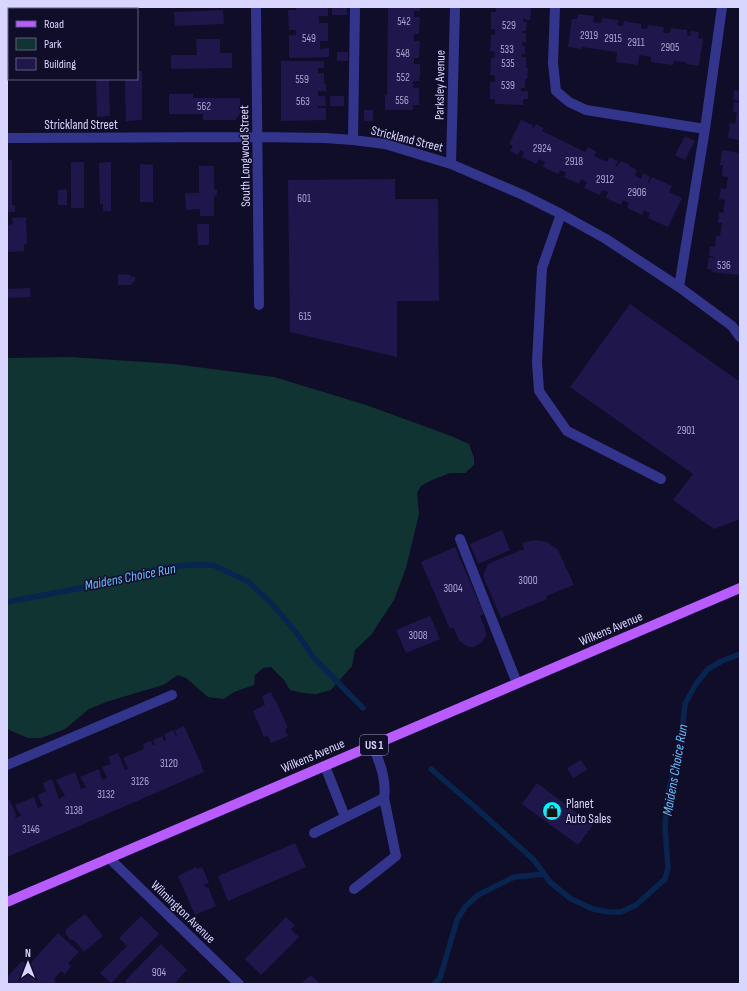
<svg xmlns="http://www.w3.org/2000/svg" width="747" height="991" font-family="'Sofia Sans Condensed',sans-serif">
	<rect width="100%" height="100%" fill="#100d29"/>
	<path fill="#103431" d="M71 357 174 364 274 377 366 405 451 436 469 444 474 458V465L465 473H450L432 480 421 486 417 493 419 514 406 568 394 600 371 635 355 650 352 666 331 690 316 694 303 693 290 690 284 680 271 667 263 668 255 675 254 685 234 692 224 699 208 697 186 678 178 675 163 685 109 701 89 709 65 729 41 738H28L7 729V358Z"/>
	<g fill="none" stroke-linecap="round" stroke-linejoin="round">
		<path stroke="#07254f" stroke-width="5.5" d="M7 602 81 588 134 574 168 567 188 565H213L249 582 274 606 299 636 313 657 363 708
			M431 769 475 807 534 860 550 882 571 899 593 909 609 912H621L636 905 665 879 668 868 665 827 668 793 681 742 685 704 696 684 708 669 722 661 740 654
			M434 984 440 978 457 920 465 907 478 895 514 877 544 874"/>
	</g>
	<path fill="#1f174c" d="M296 7H328V16H319V23H328V41H320V49L329 48V57L289 58V35H296V30H289L288 10H296Z
		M332 7H347V15H332Z
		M388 7H420V11H414V17H420L419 34H414V41H420L419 58H414V64H420V73L419 81H413V88H419V105H413V110H385V95H387Z
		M496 7 531 8 530 20 523 19V22H527L526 31H523V33H526V42H522V46H525V54H522V57H526V68H528L527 79H525V88H521V91H528V99H523V105L495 104V99H490V82H495V76L490 75 491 58H494L495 52 490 51 491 35H495V29H491V12H496Z
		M223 10 224 24 175 26 174 12Z
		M578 14 594 16 593 22 597 23H601L602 18 618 20 617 25 620 26H623L624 21 641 24V28L647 29 648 25 664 27 663 33H670L671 28 687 30V35L690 36 691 31 699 32 698 38 703 39 699 66 686 64V62L674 61 673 65 651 62V57L639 55 638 65 616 62 617 52 582 47 581 49 568 47 572 19H577Z
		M196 39H220V53H232V68L171 69V55H197Z
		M337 52H348V61H337Z
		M281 61H324V68H318V73H324V84H326V91H318V96H325L326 106H318V108H326V120L281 121Z
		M137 71H142V120L126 121 125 79H137Z
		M96 79H109L110 116 97 117Z
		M734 90 740 91V101L733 100Z
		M169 94H193V98H240V114L235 120H203V114H169Z
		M330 96H344V106H330Z
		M734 102 740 103V140L728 138 730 123 735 124 737 113 733 112Z
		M364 110H373V121H364Z
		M521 120 533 125 532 127 534 128 536 124 544 128 542 131 585 152 588 147 597 152 594 156 607 162 609 157 618 161 615 167H616L621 161 630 165 629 166 637 170 635 176 641 179 643 173 650 177 648 183H649L652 177 672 186 669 192 682 198 668 227 648 218 650 213 647 212 644 210 642 215 627 208 629 203 623 200 621 205 606 198 608 192 602 190 600 195 584 188 587 182 581 179 579 184 564 177 566 172 560 170 558 174 543 167 545 162 539 159 536 164 522 157 524 152 521 150 518 155 510 151 513 146 509 144Z
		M685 136 695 141 685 160 675 155Z
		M722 150 740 153V275L712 272 713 270 707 269 709 257 715 258V257L709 256 710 246 715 247 716 236H720L722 223H718L719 212 723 213 725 200 719 199 721 188 726 189 728 177 722 176 723 165H720Z
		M7 160H12V205H15V212H7Z
		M71 162H84V208H71Z
		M111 162V211H103V204H100L99 163Z
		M140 164 153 165V202H140Z
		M199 166H214V189L217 190V195L214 196V216H200V209L186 210 185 193H199Z
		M395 179V199H438L439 301H397V357L290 332 288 180Z
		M67 189V205H58V190Z
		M26 217 27 244H24V251L8 252 7 225 13 224 12 218Z
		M197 224H209V245H198Z
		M118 274 131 275V277H135V282H132V285H118Z
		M30 288 31 297 7 298V289Z
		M630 304 740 382V519L714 529 673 500 693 474 570 387Z
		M502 530 510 550 478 564 470 544Z
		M534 540 547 542 558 550 574 585 546 596 547 599 501 618 483 576 488 564 524 549 522 543Z
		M455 547 484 614 480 616 485 628 486 636 481 643 474 647H469L463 644 459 640 453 627 450 629 421 562Z
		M430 616 440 639 406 653 396 630Z
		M271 692 275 701H276L288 728 285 729 288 736 271 743 268 736 264 737 253 711 265 705 262 696Z
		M184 726 202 766H201L204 772 7 857V801L9 799 16 814 15 818 22 815 19 813 15 805 34 797 38 808 43 806 41 803 38 795 46 791 43 783 52 779 59 799 65 796 56 780 75 772 81 789 86 787 80 777 99 769 102 780 105 779 107 778 102 767 111 764 108 757 118 753 124 767V770L128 769 123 758 144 749 143 744 151 741 153 745H155L153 740 162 736 164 741 166 740 164 734 173 730 176 736H177L175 730Z
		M581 760 587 770 573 778 567 768Z
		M537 783 593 825 578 845 522 804Z
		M295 843 306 867 228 901 218 876Z
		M196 867 197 869 202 867 209 883 204 885 206 888 208 887 216 906 195 915 178 876Z
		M85 914 103 936 84 952 74 940H70L66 934V929Z
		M141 916 159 934 111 983 100 973 127 946 119 938Z
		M286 917 295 925 291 929 299 937 261 975 245 959Z
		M58 933 79 952 68 963 71 966 65 974 61 971 54 979 56 981 53 984H7V977L22 961 28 966Z
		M161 944 187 970 174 984H155L154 983 153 984H128L125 981Z
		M311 975 320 984H301Z"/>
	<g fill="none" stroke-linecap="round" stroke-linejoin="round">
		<path stroke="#33358d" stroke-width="10" d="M256 7 259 305
			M555 7 553 63 556 91 569 102 586 110 705 129
			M7 138 257 137 325 138 353 140 385 144 451 164 523 195 561 214 606 239 679 287 732 326 740 337
			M353 140 355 7
			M451 164 455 7
			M561 214 542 268 537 362 539 391 567 431 661 479
			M679 287 705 129 722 7
			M460 539 517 683
			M7 765 172 695
			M325 766 345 817
			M314 833 384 798C387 779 379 762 373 745
			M109 858 239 984
			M354 889 396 856 384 798"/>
		<path stroke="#b95cff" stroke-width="10" d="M7 902 740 588"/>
	</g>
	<defs>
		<symbol id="shop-disc" viewBox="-11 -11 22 22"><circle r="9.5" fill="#01f4ff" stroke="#100d29"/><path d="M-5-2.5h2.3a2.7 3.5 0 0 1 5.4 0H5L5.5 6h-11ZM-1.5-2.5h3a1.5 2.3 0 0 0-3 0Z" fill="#111"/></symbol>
	</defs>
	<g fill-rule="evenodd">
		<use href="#shop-disc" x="541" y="800" width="22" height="22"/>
	</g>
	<g text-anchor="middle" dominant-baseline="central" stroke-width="3" stroke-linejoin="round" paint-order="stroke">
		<g font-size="11" fill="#aaa6d2">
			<text x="404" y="21">542</text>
			<text x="509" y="25">529</text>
			<text x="589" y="35">2919</text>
			<text x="309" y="38">549</text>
			<text x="613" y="38">2915</text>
			<text x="636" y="42">2911</text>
			<text x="670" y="47">2905</text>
			<text x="507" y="49">533</text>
			<text x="403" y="53">548</text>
			<text x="508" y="63">535</text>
			<text x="403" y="77">552</text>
			<text x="302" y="79">559</text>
			<text x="508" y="85">539</text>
			<text x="402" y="100">556</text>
			<text x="303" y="101">563</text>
			<text x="204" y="106">562</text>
			<text x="542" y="148">2924</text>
			<text x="574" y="161">2918</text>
			<text x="605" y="179">2912</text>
			<text x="637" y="192">2906</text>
			<text x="304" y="198">601</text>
			<text x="724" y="265">536</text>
			<text x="305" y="316">615</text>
			<text x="686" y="430">2901</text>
			<text x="528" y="580">3000</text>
			<text x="453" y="588">3004</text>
			<text x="418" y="635">3008</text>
			<text x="169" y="763">3120</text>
			<text x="140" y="781">3126</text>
			<text x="106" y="794">3132</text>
			<text x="74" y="810">3138</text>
			<text x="31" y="829">3146</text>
			<text x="159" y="972">904</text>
		</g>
		<rect fill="#100d29" stroke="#9c99bf" stroke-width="1" x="360" y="735" width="28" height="20" rx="3"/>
		<g font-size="12" font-weight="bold" fill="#d8d5ff">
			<text x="374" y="745">US 1</text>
		</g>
		<g font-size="13" fill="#d8d5ff" stroke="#100d29">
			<text transform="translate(440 85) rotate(-89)">Parksley Avenue</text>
			<text x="81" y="125">Strickland Street</text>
			<text transform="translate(407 139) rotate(14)">Strickland Street</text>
			<text transform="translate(245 156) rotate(-91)">South Longwood Street</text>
			<text transform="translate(611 629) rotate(-23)">Wilkens Avenue</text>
			<text transform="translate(313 756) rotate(-23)">Wilkens Avenue</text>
			<text transform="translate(183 912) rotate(44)">Wilmington Avenue</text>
		</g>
		<g font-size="13" fill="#d8d5ff" stroke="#100d29" text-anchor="start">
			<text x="566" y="804">Planet<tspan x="566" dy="15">Auto Sales</tspan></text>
		</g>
		<g font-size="14" font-style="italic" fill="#63c0ff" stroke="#100d29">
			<text transform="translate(130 577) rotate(-11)">Maidens Choice Run</text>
			<text transform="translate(675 770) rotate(-80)">Maidens Choice Run</text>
		</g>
	</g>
	<rect width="747" height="991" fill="none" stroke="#d8d5ff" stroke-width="16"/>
	<rect x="8" y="8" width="130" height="72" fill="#100d29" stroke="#605d7f"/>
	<rect x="16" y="21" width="20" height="6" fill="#b95cff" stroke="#605d7f"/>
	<text x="44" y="28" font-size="12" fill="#d8d5ff">Road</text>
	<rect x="16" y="38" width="20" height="12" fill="#103431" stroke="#605d7f"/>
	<text x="44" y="48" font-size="12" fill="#d8d5ff">Park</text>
	<rect x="16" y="58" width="20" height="12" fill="#1f174c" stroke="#605d7f"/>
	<text x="44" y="68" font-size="12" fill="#d8d5ff">Building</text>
	<g transform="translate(28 963)" stroke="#100d29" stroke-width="3" paint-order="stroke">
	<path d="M0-3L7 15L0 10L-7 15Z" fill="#d8d5ff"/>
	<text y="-6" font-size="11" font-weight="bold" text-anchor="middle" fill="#d8d5ff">N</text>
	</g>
</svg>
